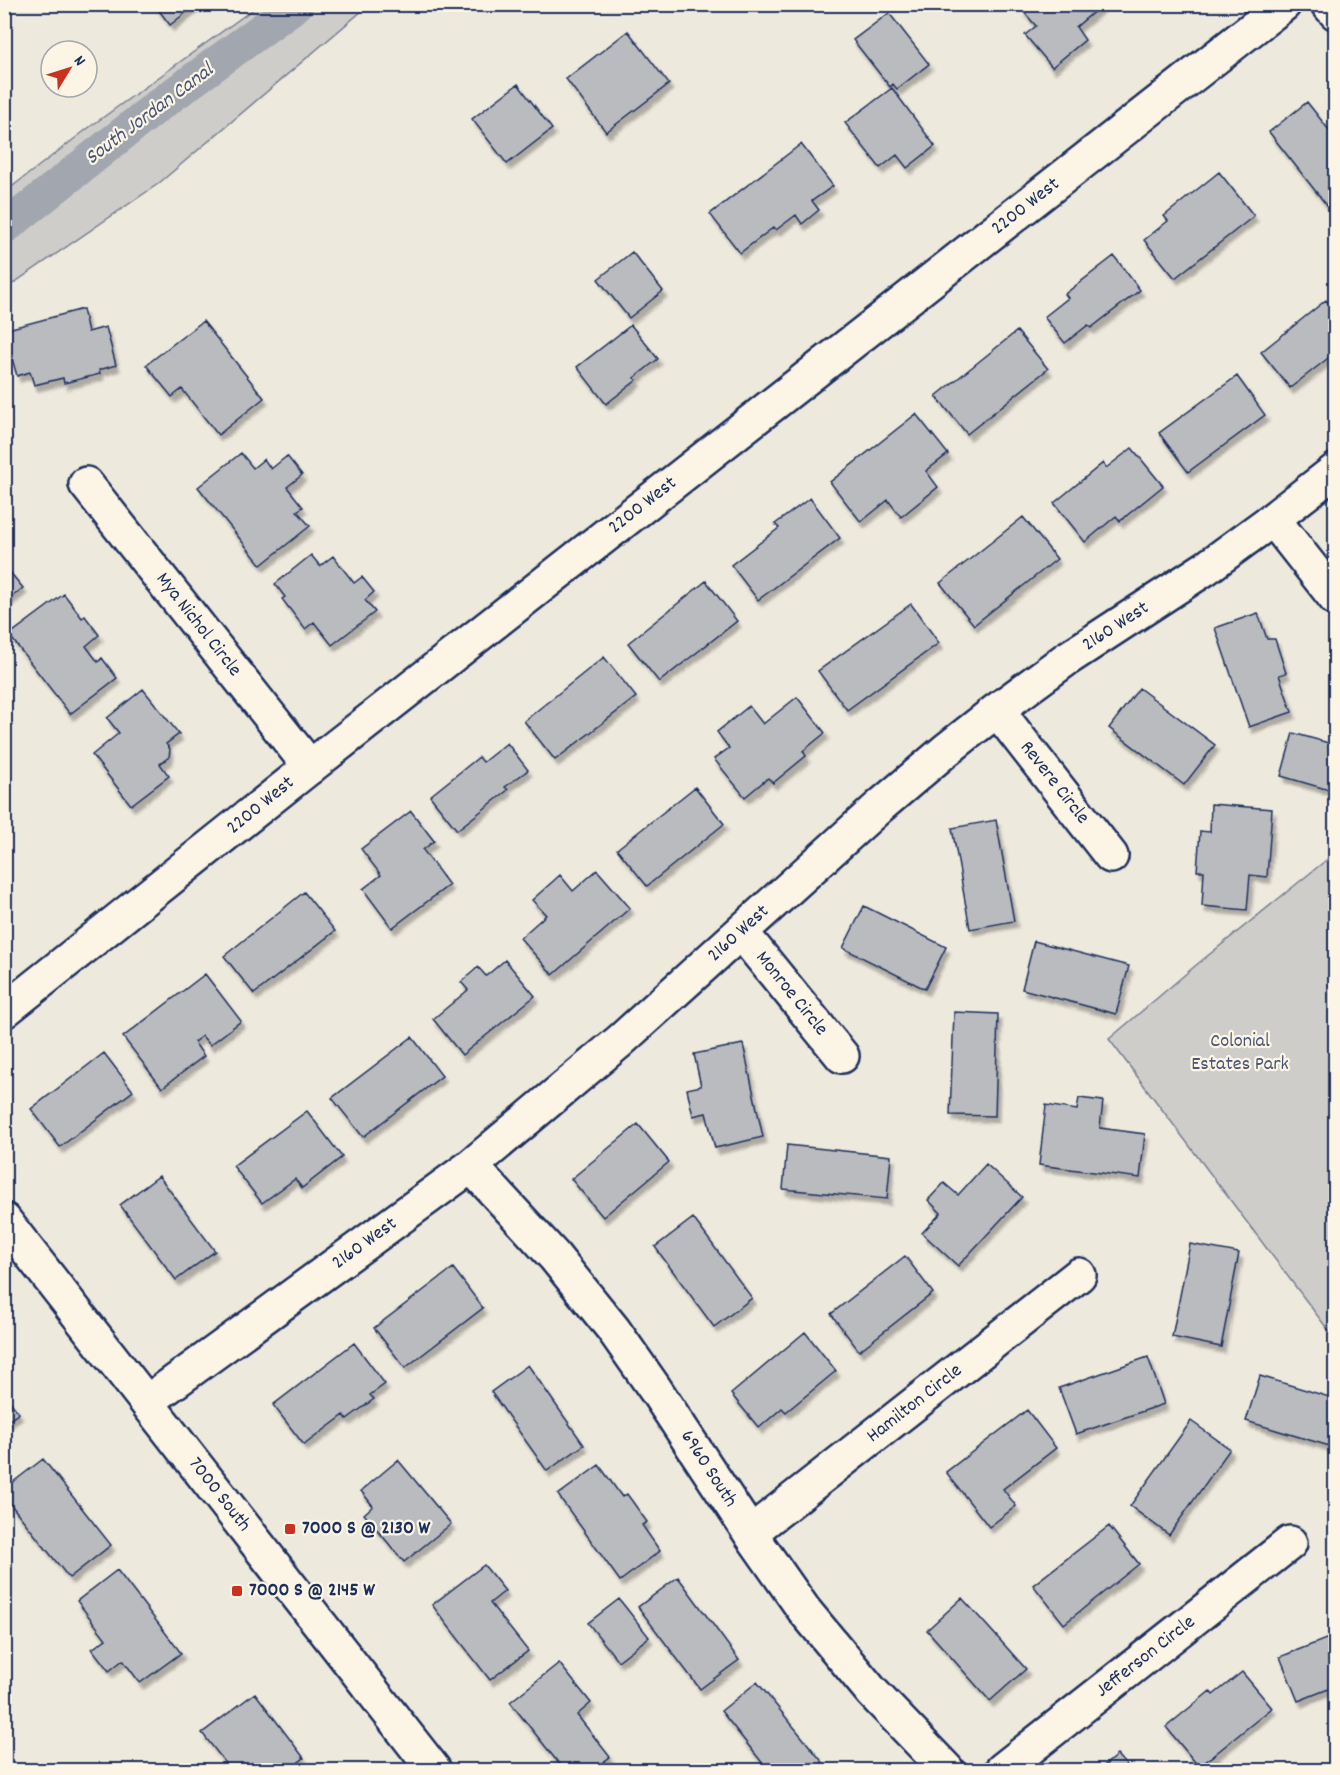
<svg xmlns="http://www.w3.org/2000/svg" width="1340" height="1775" font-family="Dekko,sans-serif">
<defs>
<filter id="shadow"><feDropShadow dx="3.5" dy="6" stdDeviation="1.5" flood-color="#0004"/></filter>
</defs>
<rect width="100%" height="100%" fill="#eee9dd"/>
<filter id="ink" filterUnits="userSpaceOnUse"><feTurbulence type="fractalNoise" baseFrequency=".0167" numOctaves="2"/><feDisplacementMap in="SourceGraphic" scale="12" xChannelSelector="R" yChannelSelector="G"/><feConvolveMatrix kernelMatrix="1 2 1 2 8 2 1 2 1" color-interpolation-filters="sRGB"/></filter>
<g filter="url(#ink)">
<!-- green -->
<path fill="#cfcdca" stroke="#757e94" stroke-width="1.5" d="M 259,5 L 369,5 L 158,184 L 5,289 L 5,192 L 91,126 Z
M 1335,853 L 1335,1339 L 1109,1039 L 1195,966 Z"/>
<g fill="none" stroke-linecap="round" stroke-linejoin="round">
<!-- canal -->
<path stroke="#a2a7af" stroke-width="34" d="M 4,228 L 159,105 L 297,4"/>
</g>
<!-- building -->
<path fill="#babbbe" stroke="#1b2f5e" stroke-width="1.5" filter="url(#shadow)" d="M 154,4 L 197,4 L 170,25 Z
M 1028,4 L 1103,4 L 1076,27 L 1085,40 L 1052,67 L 1025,35 L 1036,26 L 1022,10 Z
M 889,13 L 929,64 L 897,89 L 893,84 L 890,87 L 853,40 Z
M 628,31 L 669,84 L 606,132 L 566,79 Z
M 518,84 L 552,129 L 507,164 L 472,119 Z
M 892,88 L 935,146 L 907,168 L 897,155 L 880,168 L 845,123 Z
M 1307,102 L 1336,139 L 1336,201 L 1328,207 L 1269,132 Z
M 801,144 L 833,186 L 812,201 L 819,210 L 802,224 L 796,215 L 776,230 L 774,227 L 740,253 L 710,214 Z
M 1219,172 L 1254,216 L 1175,278 L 1144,240 L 1168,221 L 1164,216 Z
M 632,252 L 663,291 L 629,318 L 598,279 Z
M 1114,256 L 1140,290 L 1091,328 L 1088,325 L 1065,343 L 1044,317 L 1068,298 L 1065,294 Z
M 1326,300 L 1336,312 L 1336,352 L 1290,388 L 1261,352 Z
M 83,309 L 88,332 L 106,327 L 116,365 L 99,370 L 100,374 L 64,383 L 63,378 L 34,385 L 30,372 L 17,376 L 4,330 Z
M 203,321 L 264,398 L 218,435 L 182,389 L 172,397 L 146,365 Z
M 631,325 L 658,359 L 634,378 L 637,380 L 606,404 L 577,367 Z
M 1017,331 L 1048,369 L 967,434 L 936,396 Z
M 1237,376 L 1265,415 L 1188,472 L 1159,433 Z
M 916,414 L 948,454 L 926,471 L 938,487 L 901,517 L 888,500 L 861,522 L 830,482 Z
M 1132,448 L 1163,486 L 1120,521 L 1116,516 L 1085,542 L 1054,503 L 1103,463 L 1106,468 Z
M 241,453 L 253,468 L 264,459 L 271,469 L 287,456 L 302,475 L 287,487 L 303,507 L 297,511 L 310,526 L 261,565 L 198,487 Z
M 810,498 L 840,538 L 758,600 L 731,565 L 779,528 L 775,524 Z
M 1023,517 L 1057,559 L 974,625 L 940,583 Z
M 311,555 L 320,566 L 333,556 L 354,583 L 362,577 L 374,592 L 365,600 L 375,612 L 332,645 L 314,622 L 305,629 L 282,599 L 285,597 L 275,584 Z
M 4,565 L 23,588 L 4,603 Z
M 706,581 L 737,621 L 659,682 L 628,643 Z
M 64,594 L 82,618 L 85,616 L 99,635 L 86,646 L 98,662 L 102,658 L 117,678 L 70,714 L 9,635 Z
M 911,604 L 939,643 L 847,710 L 818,671 Z
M 1258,613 L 1267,639 L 1275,639 L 1286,673 L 1279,675 L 1292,712 L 1249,727 L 1215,628 Z
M 604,657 L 636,697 L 555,760 L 524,721 Z
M 1139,688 L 1215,745 L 1184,785 L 1109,728 Z
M 143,689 L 179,734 L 166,744 L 170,749 L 169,757 L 160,764 L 169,776 L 131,805 L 92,755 L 119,733 L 107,718 Z
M 797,697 L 825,733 L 803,751 L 806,756 L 773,783 L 768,778 L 745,797 L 714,759 L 729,748 L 717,732 L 749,706 L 763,724 Z
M 1293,733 L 1336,745 L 1336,792 L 1281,776 Z
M 507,743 L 528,770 L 505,787 L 508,790 L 457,830 L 430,796 L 479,757 L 483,762 Z
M 695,787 L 724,824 L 647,886 L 617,849 Z
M 1211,804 L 1272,809 L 1267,877 L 1250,875 L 1247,910 L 1202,906 L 1204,871 L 1197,871 L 1200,831 L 1210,832 Z
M 411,811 L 434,841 L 423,850 L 449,885 L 392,928 L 363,889 L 381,875 L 361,849 Z
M 996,820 L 1014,921 L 970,929 L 952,828 Z
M 597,870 L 630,908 L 553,975 L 520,938 L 546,915 L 532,900 L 560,875 L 573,891 Z
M 304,892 L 335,931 L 254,994 L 224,956 Z
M 864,906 L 946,947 L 925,989 L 843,948 Z
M 1034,941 L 1129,966 L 1116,1014 L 1022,989 Z
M 505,960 L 535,996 L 462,1055 L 433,1019 L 468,990 L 461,982 L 478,967 L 486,976 Z
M 205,974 L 241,1021 L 210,1045 L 202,1036 L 194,1042 L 204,1056 L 162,1088 L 123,1037 Z
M 954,1012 L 998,1014 L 995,1116 L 950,1115 Z
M 412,1037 L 442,1076 L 363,1137 L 332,1098 Z
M 743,1044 L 763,1137 L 715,1148 L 706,1113 L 693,1116 L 687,1089 L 701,1086 L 694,1054 Z
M 104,1053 L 133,1091 L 60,1147 L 31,1109 Z
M 1079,1098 L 1103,1101 L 1100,1128 L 1145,1134 L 1140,1178 L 1039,1165 L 1046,1105 L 1077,1110 Z
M 307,1111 L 342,1157 L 302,1188 L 295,1179 L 262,1203 L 233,1166 Z
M 638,1124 L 669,1162 L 603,1217 L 571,1179 Z
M 787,1145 L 891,1156 L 887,1199 L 783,1189 Z
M 986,1164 L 1022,1197 L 958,1266 L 922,1233 L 941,1213 L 928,1200 L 944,1183 L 958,1195 Z
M 159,1176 L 215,1251 L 176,1280 L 120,1205 Z
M 693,1218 L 752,1298 L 714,1327 L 655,1247 Z
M 1190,1244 L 1239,1253 L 1221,1347 L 1172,1337 Z
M 905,1256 L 933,1293 L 859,1351 L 831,1314 Z
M 453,1268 L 483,1308 L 405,1368 L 374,1328 Z
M 805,1332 L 836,1371 L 786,1412 L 782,1408 L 759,1428 L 731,1394 Z
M 354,1343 L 385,1384 L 370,1395 L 374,1399 L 347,1419 L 344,1415 L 304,1445 L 273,1405 Z
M 1148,1357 L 1164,1404 L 1076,1434 L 1059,1388 Z
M 528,1365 L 584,1445 L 547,1471 L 491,1392 Z
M 1260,1376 L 1336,1399 L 1336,1448 L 1246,1421 Z
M 4,1394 L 19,1413 L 4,1424 Z
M 1027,1410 L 1056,1448 L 1003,1489 L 1016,1506 L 989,1527 L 946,1472 Z
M 1191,1421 L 1230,1449 L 1169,1535 L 1130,1506 Z
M 43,1459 L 111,1545 L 69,1578 L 4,1496 L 4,1489 Z
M 398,1460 L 451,1524 L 404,1562 L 364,1514 L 373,1506 L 361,1491 Z
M 599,1465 L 622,1497 L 627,1494 L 647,1522 L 642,1525 L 660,1551 L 620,1581 L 558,1495 Z
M 1109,1526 L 1139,1564 L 1064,1624 L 1033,1585 Z
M 484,1565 L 505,1591 L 490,1603 L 528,1651 L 490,1680 L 432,1605 Z
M 117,1570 L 181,1653 L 140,1683 L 123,1660 L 109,1671 L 92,1649 L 106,1639 L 77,1601 Z
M 678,1577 L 739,1660 L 700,1689 L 638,1607 Z
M 962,1598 L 1026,1669 L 990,1701 L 927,1630 Z
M 619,1599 L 649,1637 L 618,1661 L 588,1623 Z
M 1336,1635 L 1336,1686 L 1298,1701 L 1280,1657 Z
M 559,1663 L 591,1703 L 577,1715 L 610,1757 L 592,1770 L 564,1770 L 510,1702 Z
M 1242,1672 L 1272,1708 L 1199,1767 L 1166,1727 L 1210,1691 L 1213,1695 Z
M 757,1682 L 829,1770 L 768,1770 L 721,1711 Z
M 255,1693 L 304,1758 L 288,1770 L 231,1770 L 202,1733 Z
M 1117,1755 L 1131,1770 L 1099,1770 Z"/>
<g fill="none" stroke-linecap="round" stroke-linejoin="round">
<!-- street casing -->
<g stroke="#1b2f5e" stroke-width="38">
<path id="street" d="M 1328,4 L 1336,13
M 86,484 L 310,767
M 1273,519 L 1336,599
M 997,710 L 1111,856
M 741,932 L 842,1056
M 471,1166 L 554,1256 L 613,1329 L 655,1389 L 750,1533 L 804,1610 L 872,1692 L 947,1770
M 147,1402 L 471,1166 L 620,1041 L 879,807 L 945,751 L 997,710 L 1065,660 L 1206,568 L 1273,519 L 1336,470
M 750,1533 L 1079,1275
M 1002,1770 L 1290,1543"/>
</g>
<!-- secondary casing -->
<g stroke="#1b2f5e" stroke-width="38">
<path id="secondary" d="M 4,1011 L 310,767 L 1284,4
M 4,1220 L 434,1770"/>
</g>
<!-- street -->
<use href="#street" stroke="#fcf5e5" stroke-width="33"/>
<!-- secondary -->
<use href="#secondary" stroke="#fcf5e5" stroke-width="33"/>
</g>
</g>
<!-- markers -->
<g fill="#c8321e" stroke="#fcf5e5" stroke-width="2">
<rect x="284" y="1523" width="12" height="12" rx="3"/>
<rect x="231" y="1585" width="12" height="12" rx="3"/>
</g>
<g text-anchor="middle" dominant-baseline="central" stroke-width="4.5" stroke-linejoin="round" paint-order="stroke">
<!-- street labels -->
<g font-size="20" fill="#1b2f5e" stroke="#fcf5e5">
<text transform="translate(1026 207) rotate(-38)">2200 West</text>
<text transform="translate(643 506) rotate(-38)">2200 West</text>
<text transform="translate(198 625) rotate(52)">Mya Nichol Circle</text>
<text transform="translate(1116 627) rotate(-33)">2160 West</text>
<text transform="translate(1054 783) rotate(52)">Revere Circle</text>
<text transform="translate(261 806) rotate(-39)">2200 West</text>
<text transform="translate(739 934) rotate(-42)">2160 West</text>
<text transform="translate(791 994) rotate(51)">Monroe Circle</text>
<text transform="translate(365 1244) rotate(-36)">2160 West</text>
<text transform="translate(915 1404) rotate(-38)">Hamilton Circle</text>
<text transform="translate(708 1469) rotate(57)">6960 South</text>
<text transform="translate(219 1495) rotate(52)">7000 South</text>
<text transform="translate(1146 1657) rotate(-38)">Jefferson Circle</text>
</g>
<!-- park labels -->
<g font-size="20" fill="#485679" stroke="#fcf5e5">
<text x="1240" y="1042">Colonial<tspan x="1240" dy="23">Estates Park</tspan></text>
</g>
<!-- poi labels -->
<g font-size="20" font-weight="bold" fill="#1b2f5e" stroke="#fcf5e5" text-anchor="start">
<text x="302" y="1529">7000 S @ 2130 W</text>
<text x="249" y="1591">7000 S @ 2145 W</text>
</g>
<!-- water labels -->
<g font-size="21" font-style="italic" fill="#445376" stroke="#fcf5e5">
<text transform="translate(150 115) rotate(-37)">South Jordan Canal</text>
</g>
</g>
<!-- margin -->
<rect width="1340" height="1775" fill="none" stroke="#fcf5e5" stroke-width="24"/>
<rect x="12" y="12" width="1316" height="1751" fill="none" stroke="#1b2f5e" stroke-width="2" filter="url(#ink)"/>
<!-- north arrow -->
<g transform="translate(69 69) rotate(52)"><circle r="28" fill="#fcf5e5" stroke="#a2a6af" stroke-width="1.5"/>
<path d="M0-4.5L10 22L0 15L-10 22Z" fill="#c8321e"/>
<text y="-9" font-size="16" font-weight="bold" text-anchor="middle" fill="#1b2f5e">N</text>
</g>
</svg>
